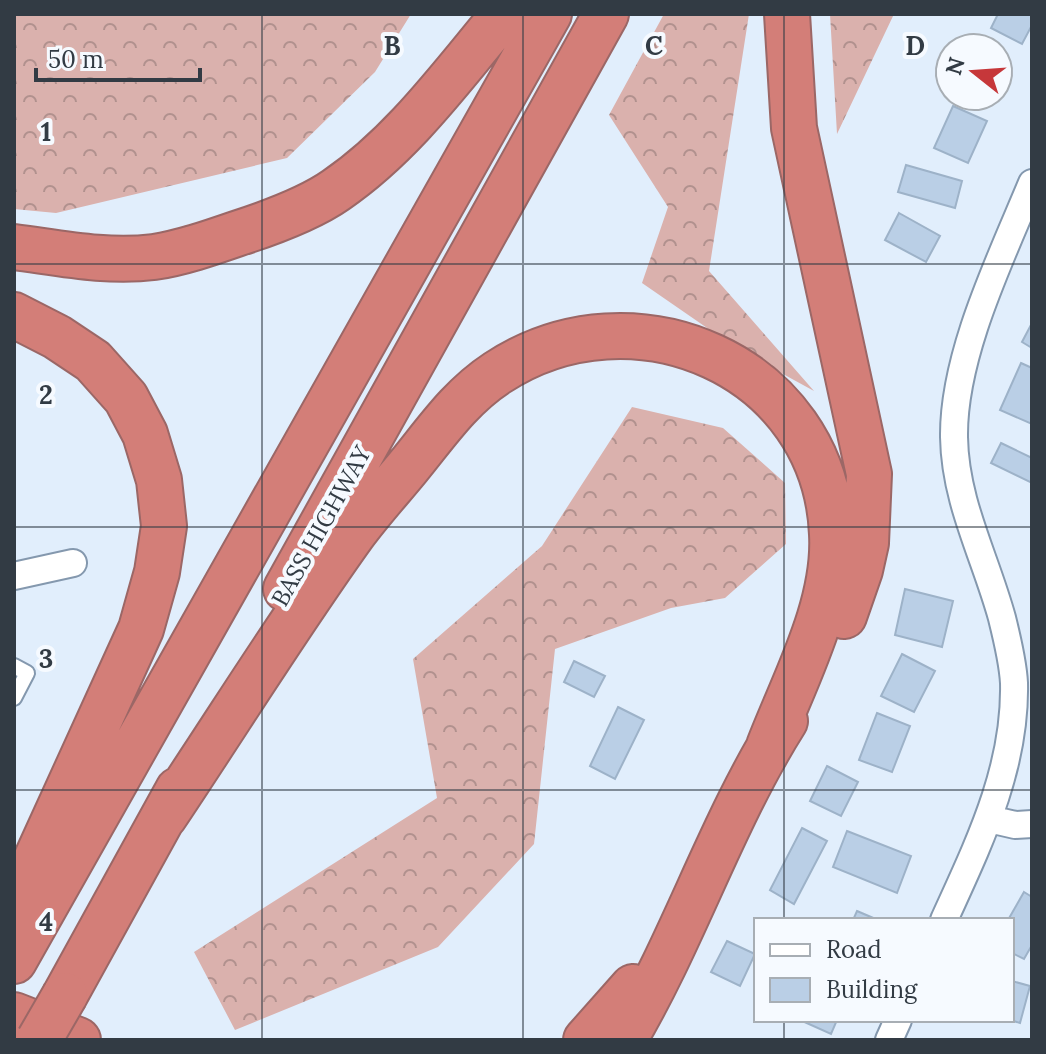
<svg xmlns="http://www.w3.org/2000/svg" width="1046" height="1054" font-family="Lora,serif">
<defs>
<pattern id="forest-crowns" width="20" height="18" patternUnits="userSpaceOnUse" patternTransform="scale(2)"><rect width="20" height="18" fill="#dab1ad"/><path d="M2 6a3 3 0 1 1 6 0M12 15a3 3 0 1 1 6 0" fill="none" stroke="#b1918e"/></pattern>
</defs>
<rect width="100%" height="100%" fill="#e1eefc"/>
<!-- forest -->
<path fill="url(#forest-crowns)" d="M 14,14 L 411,14 L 375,72 L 287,158 L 56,213 L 14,209 Z
M 664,14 L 749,14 L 709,271 L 814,391 L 739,350 L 642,283 L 668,207 L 609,115 Z
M 830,14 L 894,14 L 837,134 Z
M 632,407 L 723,428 L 785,483 L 786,544 L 725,598 L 671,608 L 555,649 L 534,844 L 438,947 L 235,1030 L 194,952 L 437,798 L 413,659 L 542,546 Z"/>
<!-- building -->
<path fill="#bacfe6" stroke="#9db2c8" stroke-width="2" d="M 998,14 L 1032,14 L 1032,25 L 1022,44 L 991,28 Z
M 953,106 L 987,121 L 968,163 L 934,148 Z
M 906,165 L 962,181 L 955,208 L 898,192 Z
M 899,213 L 940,236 L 926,262 L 885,240 Z
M 1032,323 L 1032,348 L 1022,342 Z
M 1021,363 L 1032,368 L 1032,424 L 1000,410 Z
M 1001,443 L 1032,458 L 1032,483 L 991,463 Z
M 905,589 L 953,601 L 942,647 L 895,635 Z
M 902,654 L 935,671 L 914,712 L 881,696 Z
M 574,661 L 605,676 L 594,697 L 564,682 Z
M 618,707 L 644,720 L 615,779 L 590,766 Z
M 877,713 L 910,726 L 892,772 L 859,760 Z
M 827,766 L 858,782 L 841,816 L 810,801 Z
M 802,828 L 827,841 L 794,904 L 770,890 Z
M 847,831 L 911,856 L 897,893 L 833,867 Z
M 1024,892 L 1032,897 L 1032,945 L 1024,959 L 1012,953 L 1012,920 L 1008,920 Z
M 857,911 L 878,920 L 853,920 Z
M 727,941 L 755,954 L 740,986 L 711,972 Z
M 1012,981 L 1030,986 L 1020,1023 L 1010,1020 Z
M 800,1020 L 837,1020 L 831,1034 Z"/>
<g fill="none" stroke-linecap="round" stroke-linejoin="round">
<!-- lane casing -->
<g stroke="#8498ae" stroke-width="18">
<path id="lane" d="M 14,666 L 27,673 L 14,698"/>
</g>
<!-- street casing -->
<g stroke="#8498ae" stroke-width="30">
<path id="street" d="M 14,576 L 73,563
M 989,819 L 1015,825 L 1032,824
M 944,920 C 978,845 1016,769 1014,683 C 1013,663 1007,638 1002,618 C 985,556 955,502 954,437 C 953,355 1001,258 1032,183
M 889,1040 L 898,1020"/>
</g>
<!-- highway casing -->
<g stroke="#9b6766" stroke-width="48">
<path id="highway" d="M 787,14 L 794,128 L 869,474 L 866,543 L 860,570 L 844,616
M 14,247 C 60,253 107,263 154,257 C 181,253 210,243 236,234 C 267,224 309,209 336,190 C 403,144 452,76 504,14
M 14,315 L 57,337 L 93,361 L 126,398 L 145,434 L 159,480 L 164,526 L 157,572 L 141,629 L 18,899
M 286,589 L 606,14
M 164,817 C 227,723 287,626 353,534 C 370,511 390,489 408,467 C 436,433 459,398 497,373 C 633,283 825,365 832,534 C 836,605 794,681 769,746
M 14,961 L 549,14
M 65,995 L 178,790
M 14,1015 L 78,1040
M 586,1040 L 633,987
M 624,1040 C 685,937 721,822 785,721"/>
</g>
<!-- lane -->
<use href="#lane" stroke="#fff" stroke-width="14"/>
<!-- street -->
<use href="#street" stroke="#fff" stroke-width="26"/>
<!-- highway -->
<use href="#highway" stroke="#d37e78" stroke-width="44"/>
<!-- highway-bridge casing -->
<g stroke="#9b6766" stroke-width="48" stroke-linecap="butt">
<path id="highway-bridge" d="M 39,1040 L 65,995"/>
</g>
<!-- highway-bridge -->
<use href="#highway-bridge" stroke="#d37e78" stroke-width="44"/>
</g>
<!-- grid -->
<path fill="none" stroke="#323b44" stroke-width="2" stroke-opacity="0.55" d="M 262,14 L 262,1040M 523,14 L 523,1040M 784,14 L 784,920M 14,264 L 1032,264M 14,527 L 1032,527M 14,790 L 1032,790M 784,1020 L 784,1040"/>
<g text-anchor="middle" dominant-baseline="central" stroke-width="8" stroke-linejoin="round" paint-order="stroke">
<!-- street labels -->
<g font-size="24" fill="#323b44" stroke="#f6faff">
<text transform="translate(321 526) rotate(-61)">BASS HIGHWAY</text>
</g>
</g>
<g font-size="26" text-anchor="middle" font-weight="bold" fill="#323b44" stroke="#f6faff" stroke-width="8" stroke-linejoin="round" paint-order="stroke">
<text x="392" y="55">B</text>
<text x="654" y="55">C</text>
<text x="915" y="55">D</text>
<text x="46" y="141">1</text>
<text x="46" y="404">2</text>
<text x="46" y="668">3</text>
<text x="46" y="931">4</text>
</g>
<!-- border -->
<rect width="1046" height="1054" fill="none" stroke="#323b44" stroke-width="32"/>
<!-- legend -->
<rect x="754" y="918" width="260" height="104" fill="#f6faff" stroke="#a8aeb4" stroke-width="2"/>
<rect x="770" y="944" width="40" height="12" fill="#ffffff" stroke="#a8aeb4" stroke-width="2"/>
<text x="826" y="958" font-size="24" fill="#323b44">Road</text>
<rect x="770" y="978" width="40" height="24" fill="#bacfe6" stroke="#a8aeb4" stroke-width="2"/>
<text x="826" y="998" font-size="24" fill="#323b44">Building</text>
<!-- north arrow -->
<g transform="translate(974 72) rotate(287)"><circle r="38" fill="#f6faff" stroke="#a8aeb4" stroke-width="2"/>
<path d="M0-6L14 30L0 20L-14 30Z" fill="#c6373a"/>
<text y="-12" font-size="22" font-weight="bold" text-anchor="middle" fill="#323b44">N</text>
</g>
<!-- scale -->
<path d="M36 68v12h164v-12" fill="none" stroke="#323b44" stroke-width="4"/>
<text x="48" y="68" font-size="24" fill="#323b44" stroke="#f6faff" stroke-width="6" paint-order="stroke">50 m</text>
</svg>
